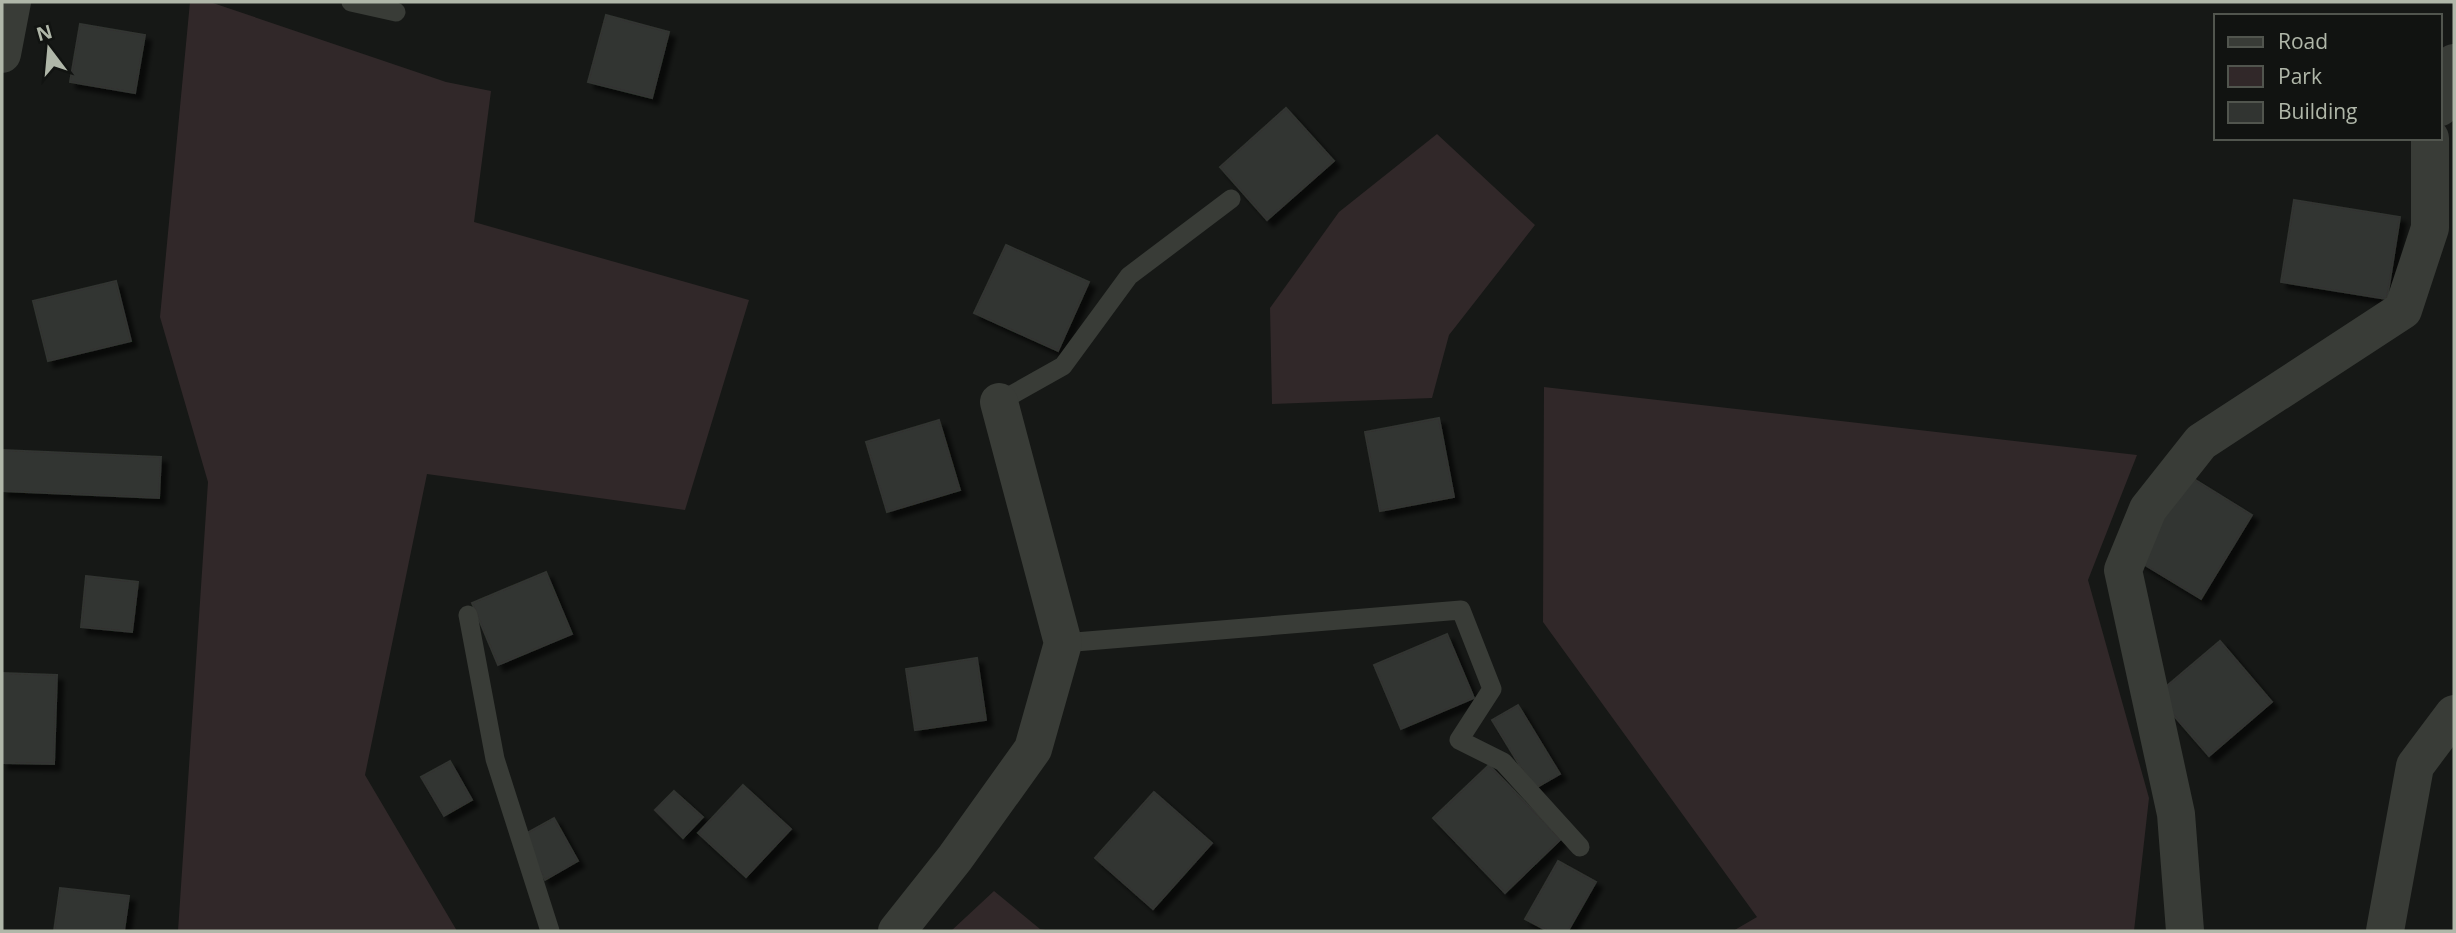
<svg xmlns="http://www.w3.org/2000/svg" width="2456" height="933" font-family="'Open Sans',sans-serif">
<defs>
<filter id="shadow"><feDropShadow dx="6" dy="6" stdDeviation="2" flood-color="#0009"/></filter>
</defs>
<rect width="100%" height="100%" fill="#161816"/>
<!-- green -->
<path fill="#312829" d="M 190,2 L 210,2 L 446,82 L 491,91 L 474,222 L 749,300 L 685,510 L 427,474 L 365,775 L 457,931 L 178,931 L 208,482 L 160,317 Z
M 1437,134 L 1535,225 L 1449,335 L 1432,398 L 1272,404 L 1270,308 L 1339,212 Z
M 1544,387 L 2137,455 L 2088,580 L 2149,798 L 2134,931 L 1733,931 L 1757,917 L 1543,622 Z
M 994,891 L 1040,929 L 1051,931 L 951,931 Z"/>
<!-- building -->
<path fill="#313431" stroke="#313430" stroke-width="2" filter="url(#shadow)" d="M 606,15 L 669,32 L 652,98 L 588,82 Z
M 80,24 L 145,35 L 135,93 L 70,82 Z
M 1286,108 L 1334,161 L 1267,220 L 1220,167 Z
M 2294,200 L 2400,217 L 2387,299 L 2281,282 Z
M 1006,245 L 1089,282 L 1058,351 L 974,313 Z
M 116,281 L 131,341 L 48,361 L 33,301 Z
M 1439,418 L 1454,497 L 1380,511 L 1365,432 Z
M 939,420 L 960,490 L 887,512 L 866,442 Z
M 2,450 L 161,457 L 159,498 L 2,491 Z
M 2181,471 L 2252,515 L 2201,599 L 2130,556 Z
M 546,572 L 572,634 L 498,665 L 472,603 Z
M 86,576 L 138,582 L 132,632 L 81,627 Z
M 1447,634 L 1474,698 L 1401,729 L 1374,665 Z
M 2220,641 L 2272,702 L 2209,756 L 2156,695 Z
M 977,658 L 986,720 L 915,730 L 906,669 Z
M 2,673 L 57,675 L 54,764 L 2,763 Z
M 1518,705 L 1560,774 L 1534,789 L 1492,720 Z
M 450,761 L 472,800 L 444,816 L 421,777 Z
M 1489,765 L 1561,839 L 1505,893 L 1433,818 Z
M 743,785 L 791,829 L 746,877 L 698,833 Z
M 674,791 L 703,817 L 683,838 L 655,810 Z
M 1154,792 L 1212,843 L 1153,909 L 1095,858 Z
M 554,818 L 578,861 L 545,880 L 520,837 Z
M 1558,861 L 1596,882 L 1568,931 L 1548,931 L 1525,919 Z
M 60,888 L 129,896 L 124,931 L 54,931 Z"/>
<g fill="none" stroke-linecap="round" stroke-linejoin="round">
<!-- lane -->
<path stroke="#393c37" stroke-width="19" d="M 351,2 L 396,12
M 999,402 L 1063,366 L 1129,276 L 1231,199
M 468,615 L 495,759 L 550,931
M 1063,643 L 1461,610 L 1492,689 L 1459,740 L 1503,762 L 1580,847"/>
<!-- street -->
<path stroke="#393c37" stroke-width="38" d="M 2,54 L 12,2
M 2440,107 L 2454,63
M 897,931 L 955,858 L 1033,749 L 1063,643 L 999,402
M 2185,931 L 2176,814 L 2123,570 L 2148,509 L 2201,442 L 2403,310 L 2430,228 L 2430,138
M 2385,931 L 2415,766 L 2454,714"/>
</g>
<!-- border -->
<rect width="2456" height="933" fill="none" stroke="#b0b7a9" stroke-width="7"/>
<!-- legend -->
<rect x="2214" y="14" width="228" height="126" fill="#111311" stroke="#51554e" stroke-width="2"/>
<rect x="2228" y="37" width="35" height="10" fill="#393c37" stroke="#51554e" stroke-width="2"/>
<text x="2278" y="49" font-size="21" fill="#b0b7a9">Road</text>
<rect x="2228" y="66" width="35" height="21" fill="#312829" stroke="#51554e" stroke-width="2"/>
<text x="2278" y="84" font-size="21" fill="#b0b7a9">Park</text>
<rect x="2228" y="102" width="35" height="21" fill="#313431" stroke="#51554e" stroke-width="2"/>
<text x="2278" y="119" font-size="21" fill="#b0b7a9">Building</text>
<!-- north arrow -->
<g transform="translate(49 49) rotate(344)" stroke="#111311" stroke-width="5" paint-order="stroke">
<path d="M0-5L12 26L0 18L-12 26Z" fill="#b0b7a9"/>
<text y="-10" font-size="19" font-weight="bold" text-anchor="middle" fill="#b0b7a9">N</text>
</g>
</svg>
